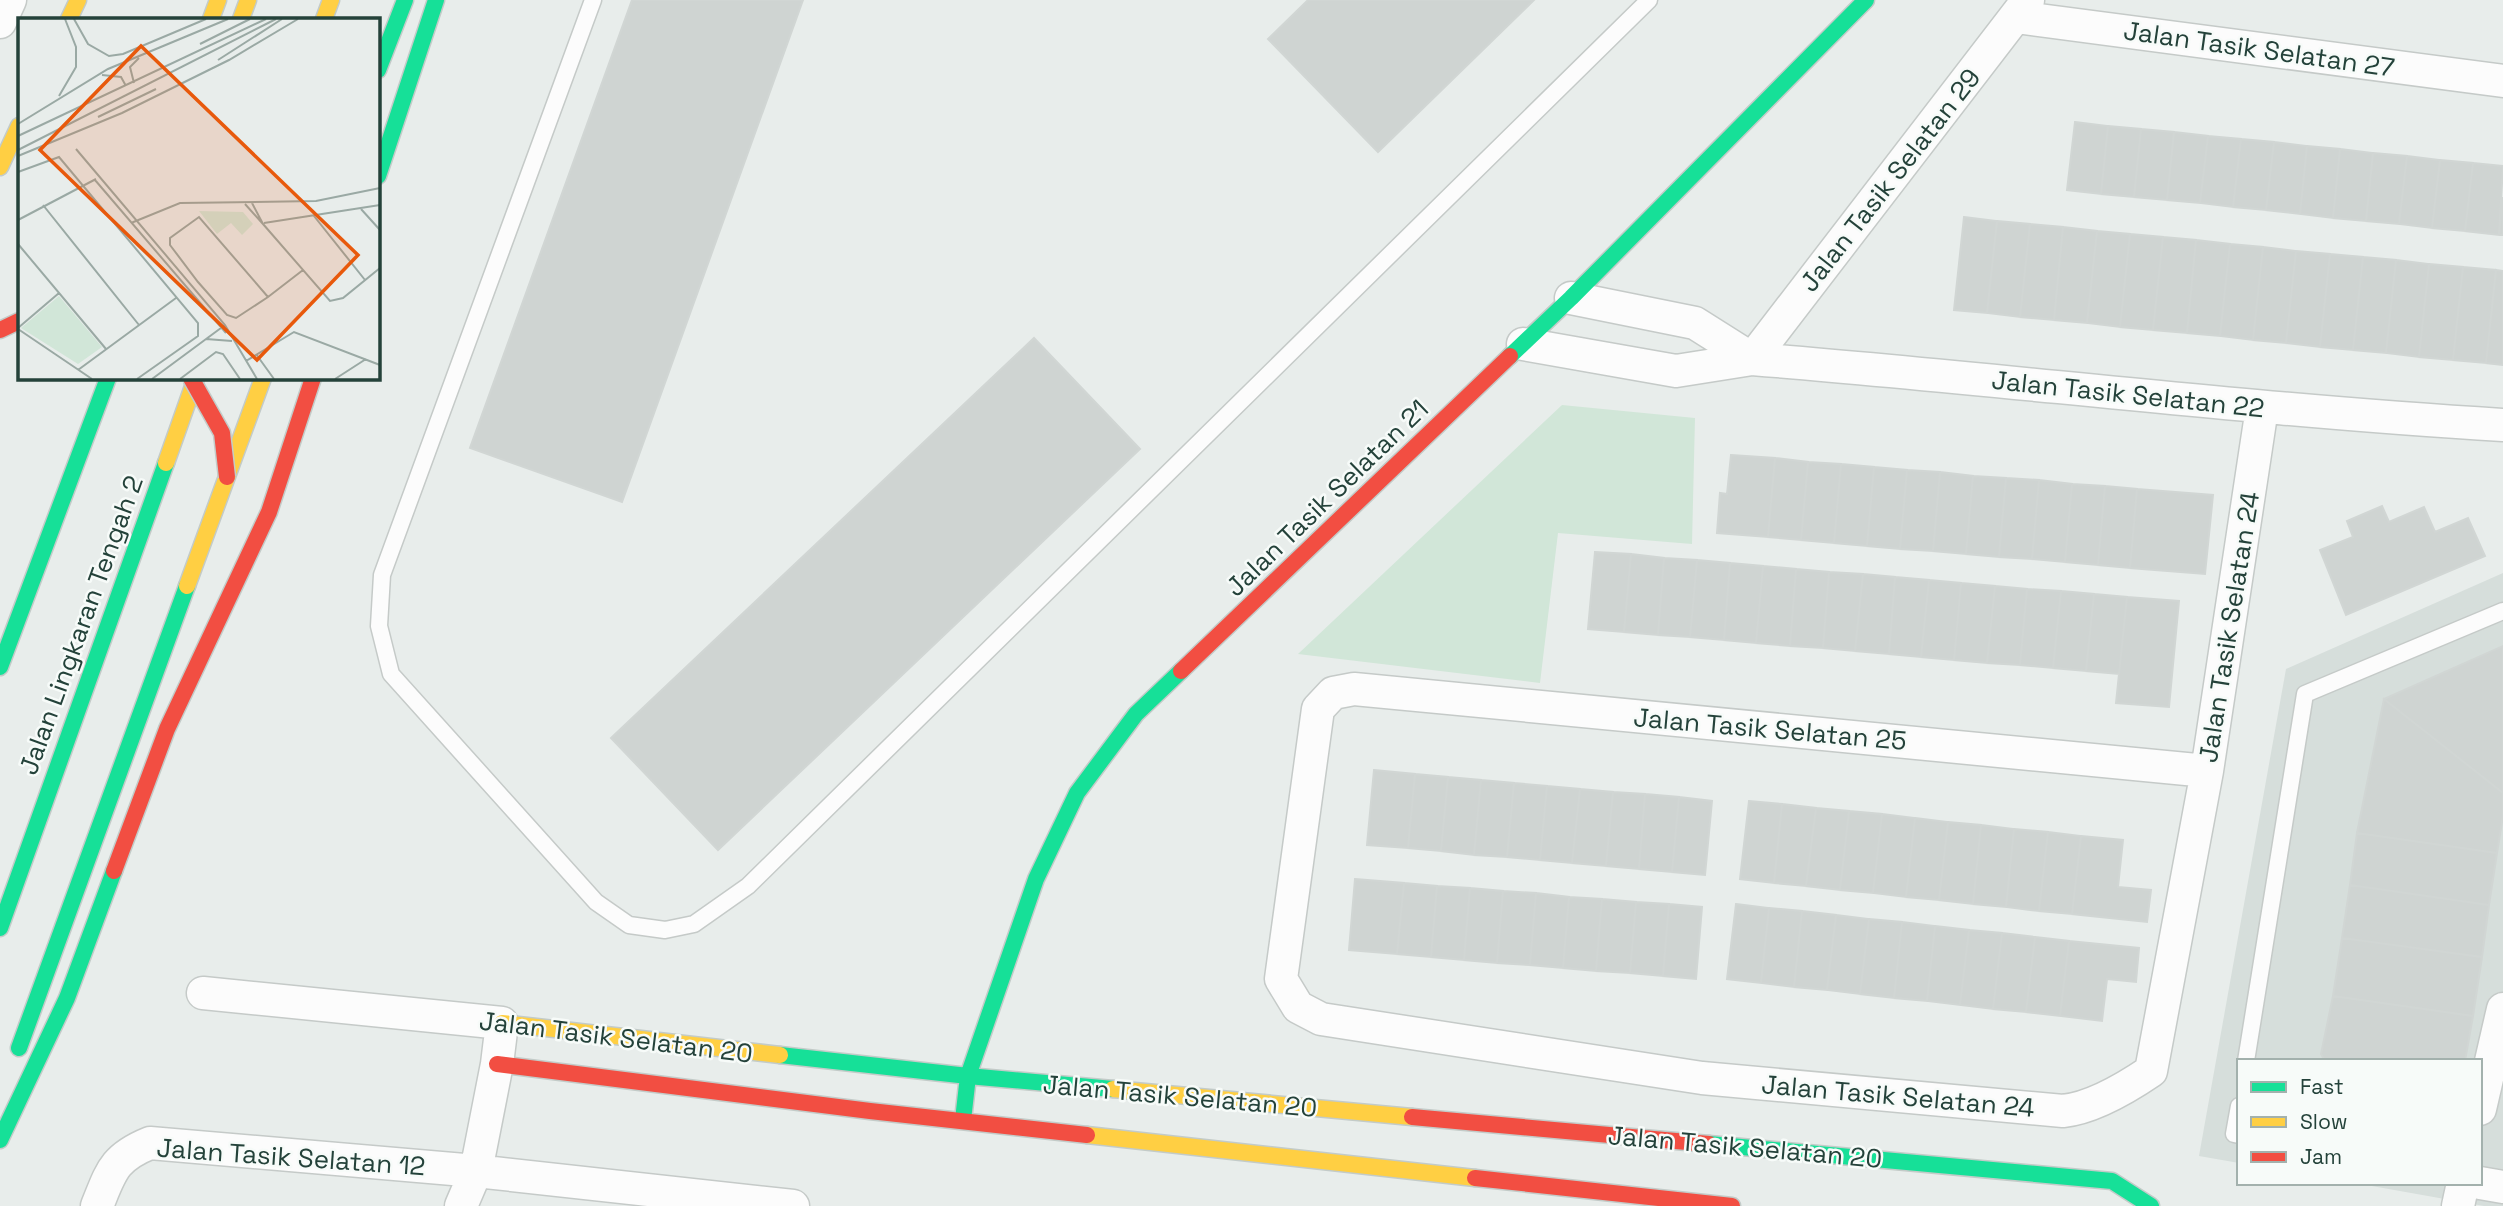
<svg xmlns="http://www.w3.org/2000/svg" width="2503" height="1206" font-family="'Space Grotesk',sans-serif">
<rect width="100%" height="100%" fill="#e8edeb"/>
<!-- built -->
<path fill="#d6dedb" d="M 2503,573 L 2503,1206 L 2484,1206 L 2355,1183 L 2480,1183 L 2480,1061 L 2239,1061 L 2239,1163 L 2199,1156 L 2286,669 Z"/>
<!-- green -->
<path fill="#d1e6d8" d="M 1562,405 L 1695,418 L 1692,544 L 1558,533 L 1540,683 L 1298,654 Z"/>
<!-- building -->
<path fill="#cfd4d2" stroke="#d1d6d4" stroke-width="2" d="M 632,0 L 803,0 L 622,502 L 470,448 Z
M 1308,0 L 1534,0 L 1378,152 L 1268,39 Z
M 2075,122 L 2108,126 L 2101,194 L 2067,190 Z
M 2108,126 L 2141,129 L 2134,197 L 2101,194 Z
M 2141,129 L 2174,132 L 2167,200 L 2134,197 Z
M 2174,132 L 2208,136 L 2200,203 L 2167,200 Z
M 2208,136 L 2241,139 L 2233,207 L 2200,203 Z
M 2241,139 L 2274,142 L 2266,210 L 2233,207 Z
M 2274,142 L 2307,146 L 2300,214 L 2266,210 Z
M 2307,146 L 2340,149 L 2333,218 L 2300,214 Z
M 2340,149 L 2373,153 L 2366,221 L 2333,218 Z
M 2373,153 L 2407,156 L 2399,224 L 2366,221 Z
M 2407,156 L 2440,160 L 2432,228 L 2399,224 Z
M 2440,160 L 2473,163 L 2465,231 L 2432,228 Z
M 2473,163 L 2503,166 L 2499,235 L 2465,231 Z
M 2503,197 L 2503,235 L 2499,235 Z
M 1964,217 L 1997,221 L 1987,313 L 1954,310 Z
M 1997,221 L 2030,224 L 2020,317 L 1987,313 Z
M 2030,224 L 2063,227 L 2054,320 L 2020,317 Z
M 2063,227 L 2097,231 L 2087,323 L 2054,320 Z
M 2097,231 L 2130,234 L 2120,327 L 2087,323 Z
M 2130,234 L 2163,237 L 2153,330 L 2120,327 Z
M 2163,237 L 2196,240 L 2187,333 L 2153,330 Z
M 2196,240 L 2230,244 L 2220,336 L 2187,333 Z
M 2230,244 L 2263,247 L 2253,340 L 2220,336 Z
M 2263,247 L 2296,251 L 2286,343 L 2253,340 Z
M 2296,251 L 2330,254 L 2320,347 L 2286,343 Z
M 2330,254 L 2363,257 L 2353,350 L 2320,347 Z
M 2363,257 L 2396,260 L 2386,353 L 2353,350 Z
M 2396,260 L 2429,264 L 2419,357 L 2386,353 Z
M 2429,264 L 2463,267 L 2453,360 L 2419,357 Z
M 2463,267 L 2496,270 L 2486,363 L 2453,360 Z
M 2496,270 L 2503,271 L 2503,365 L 2486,363 Z
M 1034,338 L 1140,449 L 718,850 L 611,738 Z
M 1731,455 L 1775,458 L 1768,537 L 1717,533 L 1720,493 L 1727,494 Z
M 1775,458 L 1808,462 L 1801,540 L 1768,537 Z
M 1808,462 L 1841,464 L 1834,543 L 1801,540 Z
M 1841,464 L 1874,467 L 1867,546 L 1834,543 Z
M 1874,467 L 1907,470 L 1900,549 L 1867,546 Z
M 1907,470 L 1940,472 L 1933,551 L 1900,549 Z
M 1940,472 L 1973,476 L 1966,554 L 1933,551 Z
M 1973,476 L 2006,478 L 1999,557 L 1966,554 Z
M 2006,478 L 2039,480 L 2032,559 L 1999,557 Z
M 2039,480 L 2072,484 L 2065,562 L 2032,559 Z
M 2072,484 L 2105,486 L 2098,565 L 2065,562 Z
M 2105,486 L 2137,489 L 2130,568 L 2098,565 Z
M 2137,489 L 2213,495 L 2205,574 L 2130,568 Z
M 2382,506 L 2389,522 L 2424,507 L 2435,532 L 2468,518 L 2485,556 L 2346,615 L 2320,550 L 2353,537 L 2347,521 Z
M 1595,552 L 1631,554 L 1624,632 L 1588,629 Z
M 1631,554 L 1664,558 L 1658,635 L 1624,632 Z
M 1664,558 L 1697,560 L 1690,637 L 1658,635 Z
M 1697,560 L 1730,563 L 1724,640 L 1690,637 Z
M 1730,563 L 1763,566 L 1756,643 L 1724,640 Z
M 1763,566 L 1796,569 L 1790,646 L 1756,643 Z
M 1796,569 L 1829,572 L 1823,648 L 1790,646 Z
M 1829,572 L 1863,574 L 1855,651 L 1823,648 Z
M 1863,574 L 1895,577 L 1889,654 L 1855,651 Z
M 1895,577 L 1929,580 L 1921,657 L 1889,654 Z
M 1929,580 L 1961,583 L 1954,660 L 1921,657 Z
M 1961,583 L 1995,586 L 1987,663 L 1954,660 Z
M 1995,586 L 2027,589 L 2020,665 L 1987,663 Z
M 2027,589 L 2061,591 L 2053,668 L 2020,665 Z
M 2061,591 L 2094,594 L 2086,671 L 2053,668 Z
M 2094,594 L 2127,597 L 2119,674 L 2086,671 Z
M 2127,597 L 2179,601 L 2169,707 L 2116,703 Z
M 2503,646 L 2503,793 L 2384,699 Z
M 2384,699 L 2503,793 L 2503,816 L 2497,853 L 2357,833 Z
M 1374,770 L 1415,774 L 1408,848 L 1367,845 Z
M 1415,774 L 1448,777 L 1441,851 L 1408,848 Z
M 1448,777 L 1481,780 L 1474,855 L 1441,851 Z
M 1481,780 L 1514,783 L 1507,857 L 1474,855 Z
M 1514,783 L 1547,786 L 1540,860 L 1507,857 Z
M 1547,786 L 1580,789 L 1572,863 L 1540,860 Z
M 1580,789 L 1613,792 L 1606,866 L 1572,863 Z
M 1613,792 L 1645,794 L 1639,869 L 1606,866 Z
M 1645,794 L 1679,797 L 1672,872 L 1639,869 Z
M 1679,797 L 1712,801 L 1705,875 L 1672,872 Z
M 1749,801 L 1782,804 L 1774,883 L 1740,879 Z
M 1782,804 L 1816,808 L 1806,886 L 1774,883 Z
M 1816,808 L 1849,811 L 1840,890 L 1806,886 Z
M 1849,811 L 1882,814 L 1873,893 L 1840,890 Z
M 1882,814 L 1915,818 L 1906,897 L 1873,893 Z
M 1915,818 L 1948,822 L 1939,900 L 1906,897 Z
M 1948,822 L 1981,825 L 1973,904 L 1939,900 Z
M 1981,825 L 2014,829 L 2006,907 L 1973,904 Z
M 2014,829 L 2048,832 L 2039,911 L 2006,907 Z
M 2048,832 L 2081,836 L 2072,914 L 2039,911 Z
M 2357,833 L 2497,853 L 2489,905 L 2350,885 Z
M 2081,836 L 2123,840 L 2118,887 L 2151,890 L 2147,922 L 2072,914 Z
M 1355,879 L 1404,883 L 1397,954 L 1349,950 Z
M 1404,883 L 1437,886 L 1431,957 L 1397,954 Z
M 2350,885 L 2489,905 L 2482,957 L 2342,938 Z
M 1437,886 L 1470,888 L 1464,960 L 1431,957 Z
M 1470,888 L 1503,891 L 1497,963 L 1464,960 Z
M 1503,891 L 1536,893 L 1530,965 L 1497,963 Z
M 1536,893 L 1569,897 L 1563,968 L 1530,965 Z
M 1569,897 L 1602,899 L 1596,971 L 1563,968 Z
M 1602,899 L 1636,902 L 1630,973 L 1596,971 Z
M 1636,902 L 1669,904 L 1663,976 L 1630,973 Z
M 1669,904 L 1702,907 L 1696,979 L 1663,976 Z
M 1736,904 L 1769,908 L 1761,983 L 1727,979 Z
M 1769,908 L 1802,911 L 1794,987 L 1761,983 Z
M 1802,911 L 1836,915 L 1827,990 L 1794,987 Z
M 1836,915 L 1869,919 L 1860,994 L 1827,990 Z
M 1869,919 L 1902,922 L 1894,998 L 1860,994 Z
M 1902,922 L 1935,926 L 1927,1001 L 1894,998 Z
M 1935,926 L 1969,930 L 1960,1005 L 1927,1001 Z
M 1969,930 L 2002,933 L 1993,1009 L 1960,1005 Z
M 2002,933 L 2035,937 L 2026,1012 L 1993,1009 Z
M 2035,937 L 2069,941 L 2060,1016 L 2026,1012 Z
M 2342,938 L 2482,957 L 2473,1016 L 2333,996 Z
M 2069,941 L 2139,948 L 2136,982 L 2107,979 L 2102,1021 L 2060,1016 Z
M 2333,996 L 2473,1016 L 2465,1061 L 2325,1061 L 2321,1054 Z"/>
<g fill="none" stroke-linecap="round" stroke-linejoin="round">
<!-- lane casing -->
<g stroke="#c5cac8" stroke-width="19">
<path id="lane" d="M 593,0 L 382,575 L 379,626 L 391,674 L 596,902 L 629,925 L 665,930 L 694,924 L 748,886 L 1649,0
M 2246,1061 L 2305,694 L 2503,611
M 2239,1106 L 2234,1134 L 2239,1135"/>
</g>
<!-- street casing -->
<g stroke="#c5cac8" stroke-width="35">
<path id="street" d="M 2016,17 L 2503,81
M 0,22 L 10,0
M 1523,344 L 1676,371 L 1752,359 L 1695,323 L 1571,298
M 1752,359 C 2003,379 2252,410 2503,425
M 1752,359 L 2028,0
M 2207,771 L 1354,689 L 1333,693 L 1318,709 L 1281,979 L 1298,1007 L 1321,1019 L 1702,1078 L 2063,1111 C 2093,1108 2126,1088 2151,1071 L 2207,771 L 2262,408
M 203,993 L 502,1023 L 497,1064 L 476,1171 L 461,1206
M 2480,1109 L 2503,1009
M 2480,1183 L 2503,1187
M 97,1206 C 111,1172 113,1158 150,1143 L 476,1171 L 793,1206
M 2458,1206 L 2463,1183"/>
</g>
<!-- fast casing -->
<g stroke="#c3cbc8" stroke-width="19">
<path id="fast" d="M 378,70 L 405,0
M 378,176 L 436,0
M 1510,356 L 1571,298 L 1866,0
M 0,667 L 108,378
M 0,928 L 166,463
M 19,1048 L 187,586
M 780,1055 L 968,1076 L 1113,1089
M 963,1120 L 968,1076 L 1036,879 L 1077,793 L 1136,714 L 1181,671
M 0,1140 L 67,998 L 114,871
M 1709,1144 L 2112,1181 L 2151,1206"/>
</g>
<!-- slow casing -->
<g stroke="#c3cbc8" stroke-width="19">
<path id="slow" d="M 69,19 L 78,0
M 211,19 L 218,0
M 241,19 L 248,0
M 324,19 L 331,0
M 0,167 L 19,126
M 166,463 L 196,378
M 187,586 L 263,378
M 502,1023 L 780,1055
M 1113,1089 L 1412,1117
M 1087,1135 L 1475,1178"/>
</g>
<!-- jam casing -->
<g stroke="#c3cbc8" stroke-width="19">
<path id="jam" d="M 0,330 L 19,321
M 1181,671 L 1510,356
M 114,871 L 167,729 L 269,512 L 313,378
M 497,1064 L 870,1111 L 1087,1135
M 1412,1117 L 1709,1144
M 1475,1178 L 1732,1206"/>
</g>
<!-- lane -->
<use href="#lane" stroke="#fcfcfc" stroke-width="16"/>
<!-- street -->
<use href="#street" stroke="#fcfcfc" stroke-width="32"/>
<!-- fast -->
<use href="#fast" stroke="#16e098" stroke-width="16"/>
<!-- slow -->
<use href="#slow" stroke="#ffcf43" stroke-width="16"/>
<!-- jam -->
<use href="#jam" stroke="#f24e42" stroke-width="16"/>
<!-- jam-bridge casing -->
<g stroke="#c3ccc9" stroke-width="19" stroke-linecap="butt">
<path id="jam-bridge" d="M 191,378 L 222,433 L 227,477"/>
</g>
<!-- jam-bridge -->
<use href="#jam-bridge" stroke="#f24e42" stroke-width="16"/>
</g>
<g text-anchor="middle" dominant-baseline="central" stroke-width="5" stroke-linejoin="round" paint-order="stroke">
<!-- street labels -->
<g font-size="26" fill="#24423a" stroke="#f7fbf9">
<text transform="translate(2259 49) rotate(8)">Jalan Tasik Selatan 27</text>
<text transform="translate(1890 180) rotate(-52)">Jalan Tasik Selatan 29</text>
<text transform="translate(2128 394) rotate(6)">Jalan Tasik Selatan 22</text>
<text transform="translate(1327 498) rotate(-44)">Jalan Tasik Selatan 21</text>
<text transform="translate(81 625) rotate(-70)">Jalan Lingkaran Tengah 2</text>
<text transform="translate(2229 627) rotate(-81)">Jalan Tasik Selatan 24</text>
<text transform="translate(1770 729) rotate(5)">Jalan Tasik Selatan 25</text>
<text transform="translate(616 1037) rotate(7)">Jalan Tasik Selatan 20</text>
<text transform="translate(1180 1096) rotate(5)">Jalan Tasik Selatan 20</text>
<text transform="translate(1898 1096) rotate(5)">Jalan Tasik Selatan 24</text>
<text transform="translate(1745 1147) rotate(5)">Jalan Tasik Selatan 20</text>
<text transform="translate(291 1157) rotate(4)">Jalan Tasik Selatan 12</text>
</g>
</g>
<!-- overview -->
<g transform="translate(18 18)">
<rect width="362" height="362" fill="#e8edeb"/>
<path d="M 181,193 L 225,194 L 235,206 L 224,217 L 213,205 L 199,216 ZM 41,278 L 84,329 L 60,346 L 3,310 Z" fill="#d1e6d8"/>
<path fill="none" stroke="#9aa9a4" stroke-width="2" d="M 56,1 L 70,26 L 91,38 L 105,36 L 188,1M 182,26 L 232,1M 200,42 L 264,1M 84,57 L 103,59 L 108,68M 116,65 L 112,49 L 121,40M 41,78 L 58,49 L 58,29 L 47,1M 80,99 L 138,71M 0,106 L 90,51 L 210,1M 0,118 L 248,1M 58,131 L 207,307 L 239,361M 0,132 L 258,1M 0,138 L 104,95 L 211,42 L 280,1M 0,154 L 41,139 L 180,305 L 180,318 L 119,361M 77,162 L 208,315M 227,186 L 245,206 L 234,185M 25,187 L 121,307M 343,191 L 362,212M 296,198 L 347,262M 0,202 L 78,161M 113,205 L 162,185 L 298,183 L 362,170M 246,205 L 362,187M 245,206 L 312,283 L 325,280 L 362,250M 0,226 L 88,331M 250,279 L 181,199 L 152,220 L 152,227 L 180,264 L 209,297 L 218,300 L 250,279 L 285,252M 0,310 L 41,275M 0,311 L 74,361M 188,321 L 214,323M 238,336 L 256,361M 228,343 L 276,314 L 362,347M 60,352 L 158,280M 134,361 L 207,307M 162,361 L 198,334 L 205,336 L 222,361M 317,361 L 348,341"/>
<path fill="#e8590c" fill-opacity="0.15" stroke="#e8590c" stroke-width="3.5" d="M 123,28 L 340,237 L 239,342 L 22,132 Z"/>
<rect width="362" height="362" fill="none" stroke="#24423a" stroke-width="3.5"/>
</g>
<!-- legend -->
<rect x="2237" y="1059" width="245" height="126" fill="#f7fbf9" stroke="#a3b1ad" stroke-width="2"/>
<rect x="2251" y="1082" width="35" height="10" fill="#16e098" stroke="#a3b1ad" stroke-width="2"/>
<text x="2300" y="1094" font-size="21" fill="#24423a">Fast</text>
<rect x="2251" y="1117" width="35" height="10" fill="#ffcf43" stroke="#a3b1ad" stroke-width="2"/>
<text x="2300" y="1129" font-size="21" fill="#24423a">Slow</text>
<rect x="2251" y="1152" width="35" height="10" fill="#f24e42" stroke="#a3b1ad" stroke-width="2"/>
<text x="2300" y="1164" font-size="21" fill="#24423a">Jam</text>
</svg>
